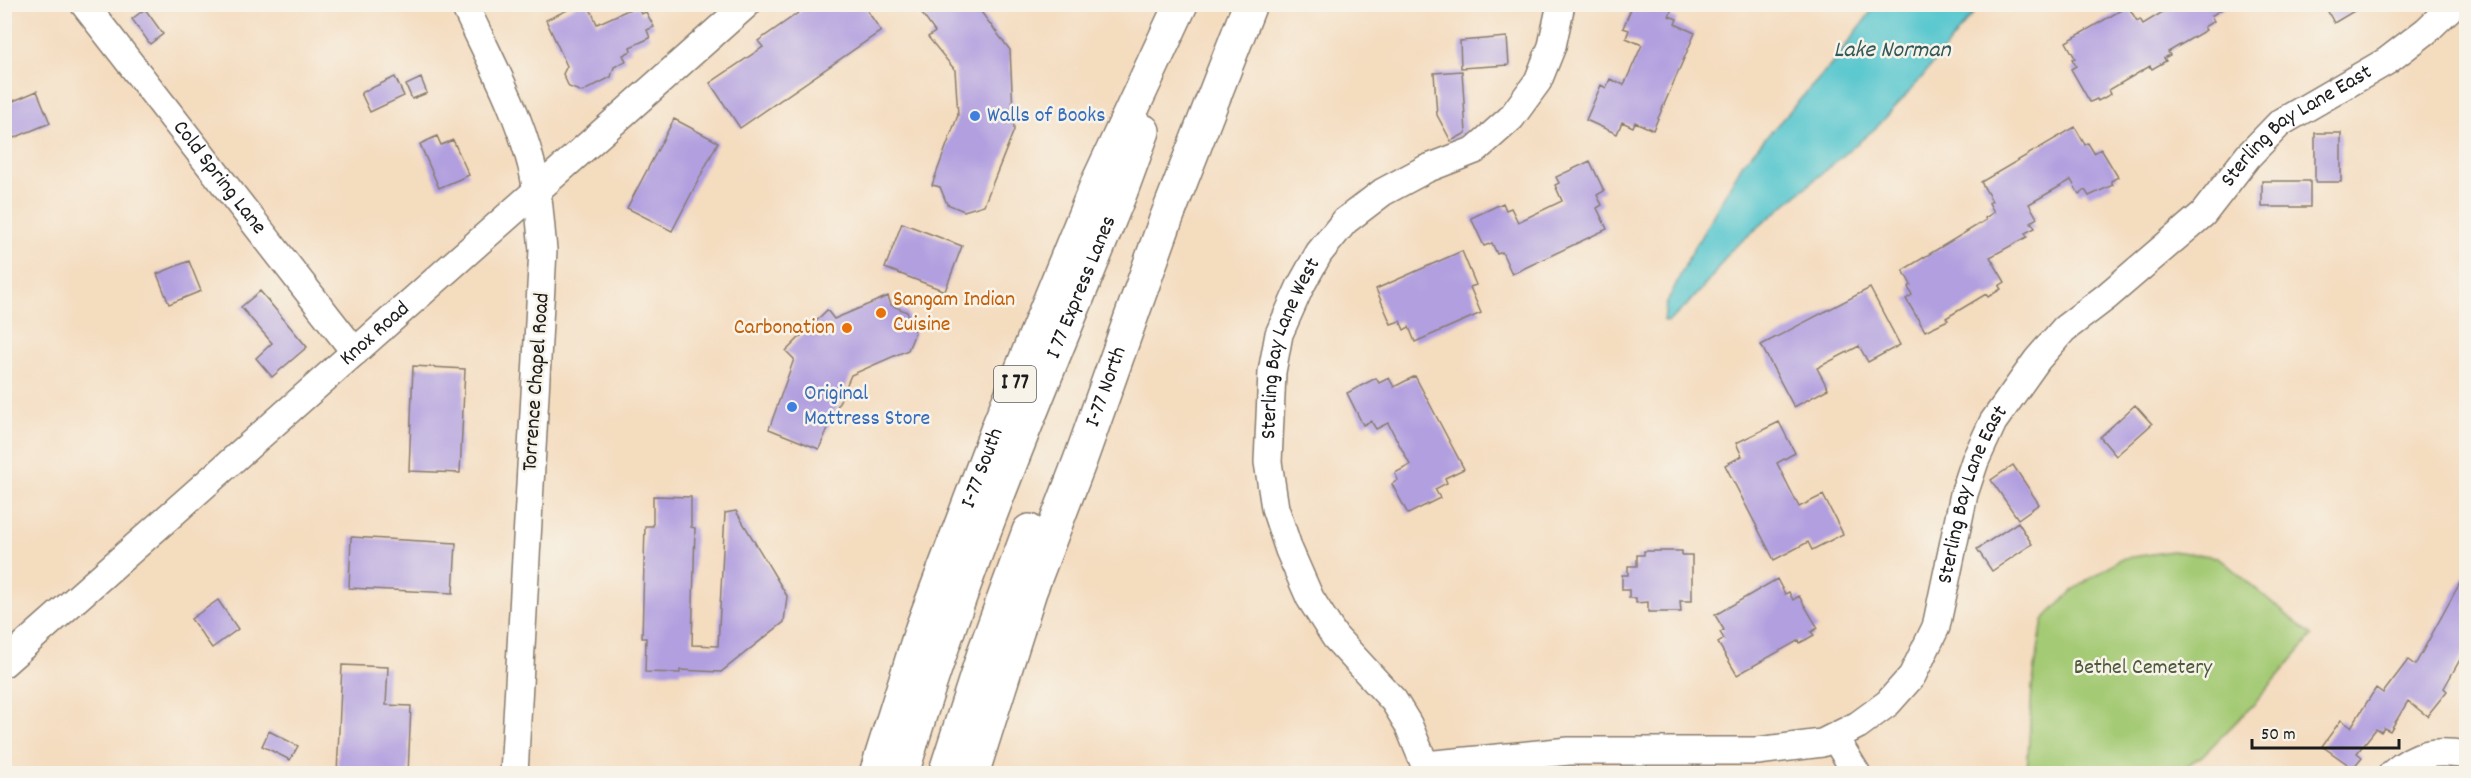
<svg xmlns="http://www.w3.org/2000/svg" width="2471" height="778" font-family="Dekko,sans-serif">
<rect width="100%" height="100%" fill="#f7f3e8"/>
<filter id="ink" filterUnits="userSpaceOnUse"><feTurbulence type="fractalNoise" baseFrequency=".0167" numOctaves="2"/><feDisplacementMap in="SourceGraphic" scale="12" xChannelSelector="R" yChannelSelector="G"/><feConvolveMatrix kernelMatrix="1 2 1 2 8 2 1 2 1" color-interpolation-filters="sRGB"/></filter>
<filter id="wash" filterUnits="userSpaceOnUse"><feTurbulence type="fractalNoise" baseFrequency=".008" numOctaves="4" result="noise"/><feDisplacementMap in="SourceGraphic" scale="24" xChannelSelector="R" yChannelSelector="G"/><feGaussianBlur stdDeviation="1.35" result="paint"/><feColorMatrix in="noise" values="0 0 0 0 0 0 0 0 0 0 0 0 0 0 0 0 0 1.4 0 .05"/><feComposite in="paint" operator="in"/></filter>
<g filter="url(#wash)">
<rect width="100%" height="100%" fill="#f4dcbf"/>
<!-- green -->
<path fill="#a4ca74" stroke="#607348" stroke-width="1.5" d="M 2172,551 L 2218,557 L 2312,636 L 2256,702 L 2202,756 L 2175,773 L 2027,773 L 2032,687 L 2043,620 L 2072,591 L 2120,559 Z"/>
<!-- water -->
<path fill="#5bc8cf" stroke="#3c7276" stroke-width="1.5" d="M 1876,5 L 1980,5 L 1918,82 L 1878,126 L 1729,252 C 1712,279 1693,302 1668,322 L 1664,321 L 1666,305 L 1688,259 L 1743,163 L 1832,64 Z"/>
<g id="blocks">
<!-- building -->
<path fill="#b19fdf" d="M 580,4 L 588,4 L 597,24 L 637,6 L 641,14 L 646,12 L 654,27 L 647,30 L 650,38 L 630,47 L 631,51 L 623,55 L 626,61 L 614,67 L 611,77 L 582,92 L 569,87 L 563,74 L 567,66 L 546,20 Z
M 811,4 L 863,4 L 881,31 L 740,128 L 710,83 L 763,47 L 758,41 Z
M 915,4 L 975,4 L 1010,50 L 1014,130 L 984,205 L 964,211 L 947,204 L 940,187 L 932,185 L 958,115 L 955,70 L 928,37 L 935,32 Z
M 1633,4 L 1674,4 L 1669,16 L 1677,19 L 1675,24 L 1695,33 L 1653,130 L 1635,122 L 1633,127 L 1622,122 L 1617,134 L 1586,120 L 1601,85 L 1606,88 L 1610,79 L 1624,85 L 1642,45 L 1626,38 L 1629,30 L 1623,28 Z
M 2176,4 L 2230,4 L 2211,16 L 2214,21 L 2204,27 L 2206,30 L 2168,52 L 2170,55 L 2164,58 L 2166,61 L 2152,69 L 2150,66 L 2109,90 L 2111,94 L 2098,101 L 2097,99 L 2090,102 L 2071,69 L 2076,66 L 2072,59 L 2075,58 L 2066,42 L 2128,6 L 2137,21 L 2140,19 L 2143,24 Z
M 2324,4 L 2366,4 L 2334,23 Z
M 145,9 L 163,34 L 150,44 L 132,19 Z
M 1507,37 L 1509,65 L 1461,68 L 1460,41 Z
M 1462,71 L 1466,133 L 1451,141 L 1437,115 L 1434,73 Z
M 395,77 L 404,96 L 370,112 L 361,93 Z
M 421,78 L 427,93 L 412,99 L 406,85 Z
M 37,91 L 50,123 L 4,142 L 4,105 Z
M 674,119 L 718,142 L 672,231 L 627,208 Z
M 2075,127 L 2085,145 L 2088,143 L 2094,153 L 2101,149 L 2118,177 L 2111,181 L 2113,185 L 2089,196 L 2085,190 L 2079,194 L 2071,180 L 2029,204 L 2037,218 L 2031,222 L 2035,228 L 2025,233 L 2027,237 L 1990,257 L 2005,282 L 1999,286 L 2001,289 L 1988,297 L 1986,294 L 1946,318 L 1948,320 L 1925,331 L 1906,299 L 1912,295 L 1908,287 L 1911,285 L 1903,270 L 1986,220 L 1985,218 L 1994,212 L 1989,203 L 1992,201 L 1981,182 Z
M 2315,133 L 2341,133 L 2341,182 L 2315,182 Z
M 437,136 L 441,145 L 453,140 L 469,175 L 439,188 L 420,144 Z
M 1590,161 L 1604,191 L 1597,195 L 1602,205 L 1597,208 L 1607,229 L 1512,274 L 1502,252 L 1497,254 L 1492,243 L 1484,246 L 1471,218 L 1503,203 L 1506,210 L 1511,208 L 1518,222 L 1562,201 L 1555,185 L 1559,183 L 1556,177 Z
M 2262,181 L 2310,181 L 2310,207 L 2262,207 Z
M 902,223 L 962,246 L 945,291 L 885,268 Z
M 1462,251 L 1476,285 L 1470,287 L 1481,313 L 1415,342 L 1409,327 L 1404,330 L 1400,321 L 1391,324 L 1376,289 Z
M 189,261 L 201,291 L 169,304 L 157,274 Z
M 1870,288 L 1900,345 L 1868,362 L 1859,346 L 1817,368 L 1828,389 L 1794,407 L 1761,345 Z
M 260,291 L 307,347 L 272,377 L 256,358 L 272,343 L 241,307 Z
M 888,296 L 891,305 L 907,312 L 915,333 L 908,350 L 851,375 L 819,449 L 769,429 L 794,359 L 786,351 L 827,310 L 834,319 Z
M 413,366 L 465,369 L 460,473 L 409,471 Z
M 1415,376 L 1464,469 L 1445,478 L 1447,483 L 1435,489 L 1440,498 L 1408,514 L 1392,484 L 1398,480 L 1395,473 L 1410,465 L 1388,423 L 1376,429 L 1371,421 L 1363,425 L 1347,393 L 1376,378 L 1379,383 L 1389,378 L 1394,387 Z
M 2135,405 L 2152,424 L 2116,456 L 2100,437 Z
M 1779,422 L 1795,453 L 1777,463 L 1799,507 L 1823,495 L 1843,534 L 1812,550 L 1808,542 L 1774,560 L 1725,465 L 1742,456 L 1736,443 Z
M 2013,465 L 2039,504 L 2018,519 L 1991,480 Z
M 653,496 L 691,497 L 691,527 L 695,528 L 692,645 L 718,646 L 725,513 L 736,511 L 787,596 L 784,622 L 721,672 L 680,670 L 680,673 L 645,672 L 646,638 L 642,638 L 645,526 L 653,526 Z
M 2018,522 L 2032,544 L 1992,571 L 1977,549 Z
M 351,537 L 456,543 L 453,593 L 349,588 Z
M 1644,551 L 1682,551 L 1682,555 L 1692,555 L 1692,601 L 1680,601 L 1681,612 L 1648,612 L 1648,602 L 1636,603 L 1636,598 L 1629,598 L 1629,590 L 1622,590 L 1622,575 L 1628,575 L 1628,566 L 1637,566 L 1637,555 L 1644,555 Z
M 2466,572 L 2466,649 L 2444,688 L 2447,691 L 2427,716 L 2408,701 L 2390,731 L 2384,728 L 2381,732 L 2376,729 L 2357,753 L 2362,757 L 2353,768 L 2322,746 L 2341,720 L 2351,727 L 2376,688 L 2383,693 L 2408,660 L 2415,665 Z
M 1777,579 L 1785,594 L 1789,592 L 1793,600 L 1799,596 L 1818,628 L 1811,632 L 1814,635 L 1800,643 L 1799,640 L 1737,675 L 1718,643 L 1724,639 L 1720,632 L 1724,630 L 1715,615 Z
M 218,600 L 238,629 L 212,648 L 191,619 Z
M 342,665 L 388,667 L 386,705 L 411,706 L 408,774 L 337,774 Z
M 269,731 L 298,746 L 290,760 L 262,746 Z"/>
</g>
</g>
<g filter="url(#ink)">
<use href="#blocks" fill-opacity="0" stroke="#887c6e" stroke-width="1.5"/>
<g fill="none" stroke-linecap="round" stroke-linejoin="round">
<!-- minor casing -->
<g stroke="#887c6e" stroke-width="30">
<g id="minor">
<path id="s1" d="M 84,4 L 355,352"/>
<path d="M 464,4 C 488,56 517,108 531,163 C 539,191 540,222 543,250 L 514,774"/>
<path id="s2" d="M 4,663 L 747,4"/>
<path d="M 1835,738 L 1857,774"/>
<path id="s3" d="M 1425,765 L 1569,751 L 1757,751 L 1822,743 L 1858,725 L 1888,703 L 1912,676 L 1936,627 L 1964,494 L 1975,461 L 1993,422 L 2037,360 L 2064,329 L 2106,297 L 2203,214 L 2248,156 L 2280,123 L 2387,61 L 2426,31 L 2449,9 L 2449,4"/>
<path id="s4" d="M 1425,765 L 1408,724 L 1394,701 L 1335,637 L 1310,598 L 1289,550 L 1275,508 L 1268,462 L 1272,372 L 1279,334 L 1300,287 L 1319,253 L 1345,221 L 1383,192 L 1426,169 L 1475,150 L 1511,118 L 1538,81 L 1552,46 L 1561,4"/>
<path d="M 2392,774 C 2417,752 2435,750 2466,755"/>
</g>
</g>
<!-- highway casing -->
<g stroke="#887c6e" stroke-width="36">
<g id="highway">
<path id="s5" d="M 876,774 L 922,628 L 999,425 L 1098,182 L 1181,4"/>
<path id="s6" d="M 902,774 C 960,574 1043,383 1121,191 L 1143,131"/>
<path d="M 945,774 L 985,650 L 1029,531"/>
<path id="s7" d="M 972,774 L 1030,591 L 1081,458 L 1165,222 L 1250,4"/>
</g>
</g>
<!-- minor -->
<use href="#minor" stroke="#fff" stroke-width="27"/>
<!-- highway -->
<use href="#highway" stroke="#fff" stroke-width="33"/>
</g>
</g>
<!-- markers -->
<g fill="#3f7fe0" stroke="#f7f3e8" stroke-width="2">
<circle cx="975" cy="116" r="6"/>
<circle cx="792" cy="407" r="6"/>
</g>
<g fill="#e8710a" stroke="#f7f3e8" stroke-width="2">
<circle cx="881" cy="313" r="6"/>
<circle cx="847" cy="328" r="6"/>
</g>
<g text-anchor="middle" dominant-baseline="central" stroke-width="5" stroke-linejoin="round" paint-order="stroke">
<!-- shield labels -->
<rect fill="#f7f3e8" stroke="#5e5c59" stroke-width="1.5" x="994" y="366" width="42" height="36" rx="4.5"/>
<g font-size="21" font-weight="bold" fill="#1c1c1c">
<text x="1015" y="384">I 77</text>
</g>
<!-- shop labels -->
<g font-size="22" fill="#366cbe" stroke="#f7f3e8" text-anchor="start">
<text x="987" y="116">Walls of Books</text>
<text x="804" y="394">Original<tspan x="804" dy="25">Mattress Store</tspan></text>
</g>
<!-- street labels -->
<g font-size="22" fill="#1c1c1c" stroke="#f7f3e8">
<text stroke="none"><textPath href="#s3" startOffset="1208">Sterling Bay Lane East</textPath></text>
<text stroke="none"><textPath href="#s1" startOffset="220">Cold Spring Lane</textPath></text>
<text stroke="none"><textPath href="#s6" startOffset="519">I 77 Express Lanes</textPath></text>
<text stroke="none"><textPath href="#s2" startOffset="496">Knox Road</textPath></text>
<text stroke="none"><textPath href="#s4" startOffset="465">Sterling Bay Lane West</textPath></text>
<text transform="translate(537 382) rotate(-86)">Torrence Chapel Road</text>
<text stroke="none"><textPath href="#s7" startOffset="410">I-77 North</textPath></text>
<text stroke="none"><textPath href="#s5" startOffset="324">I-77 South</textPath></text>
<text stroke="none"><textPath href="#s3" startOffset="704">Sterling Bay Lane East</textPath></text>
</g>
<!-- food labels -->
<g font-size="22" fill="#c56008" stroke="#f7f3e8" text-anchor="start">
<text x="893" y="300">Sangam Indian<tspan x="893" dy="25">Cuisine</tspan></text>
<text x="835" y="328" text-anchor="end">Carbonation</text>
</g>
<!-- park labels -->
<g font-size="22" fill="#4c593b" stroke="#f7f3e8">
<text x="2143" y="668">Bethel Cemetery</text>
</g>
<!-- water labels -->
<g font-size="24" font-style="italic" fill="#32585b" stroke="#f7f3e8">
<text x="1892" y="51">Lake Norman</text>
</g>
</g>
<!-- margin -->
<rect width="2471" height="778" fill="none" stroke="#f7f3e8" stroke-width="24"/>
<!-- scale -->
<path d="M2252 739v9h147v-9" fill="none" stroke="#1c1c1c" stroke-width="3"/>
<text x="2261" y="739" font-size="18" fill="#1c1c1c" stroke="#f7f3e8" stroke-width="4.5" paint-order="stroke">50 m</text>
</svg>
